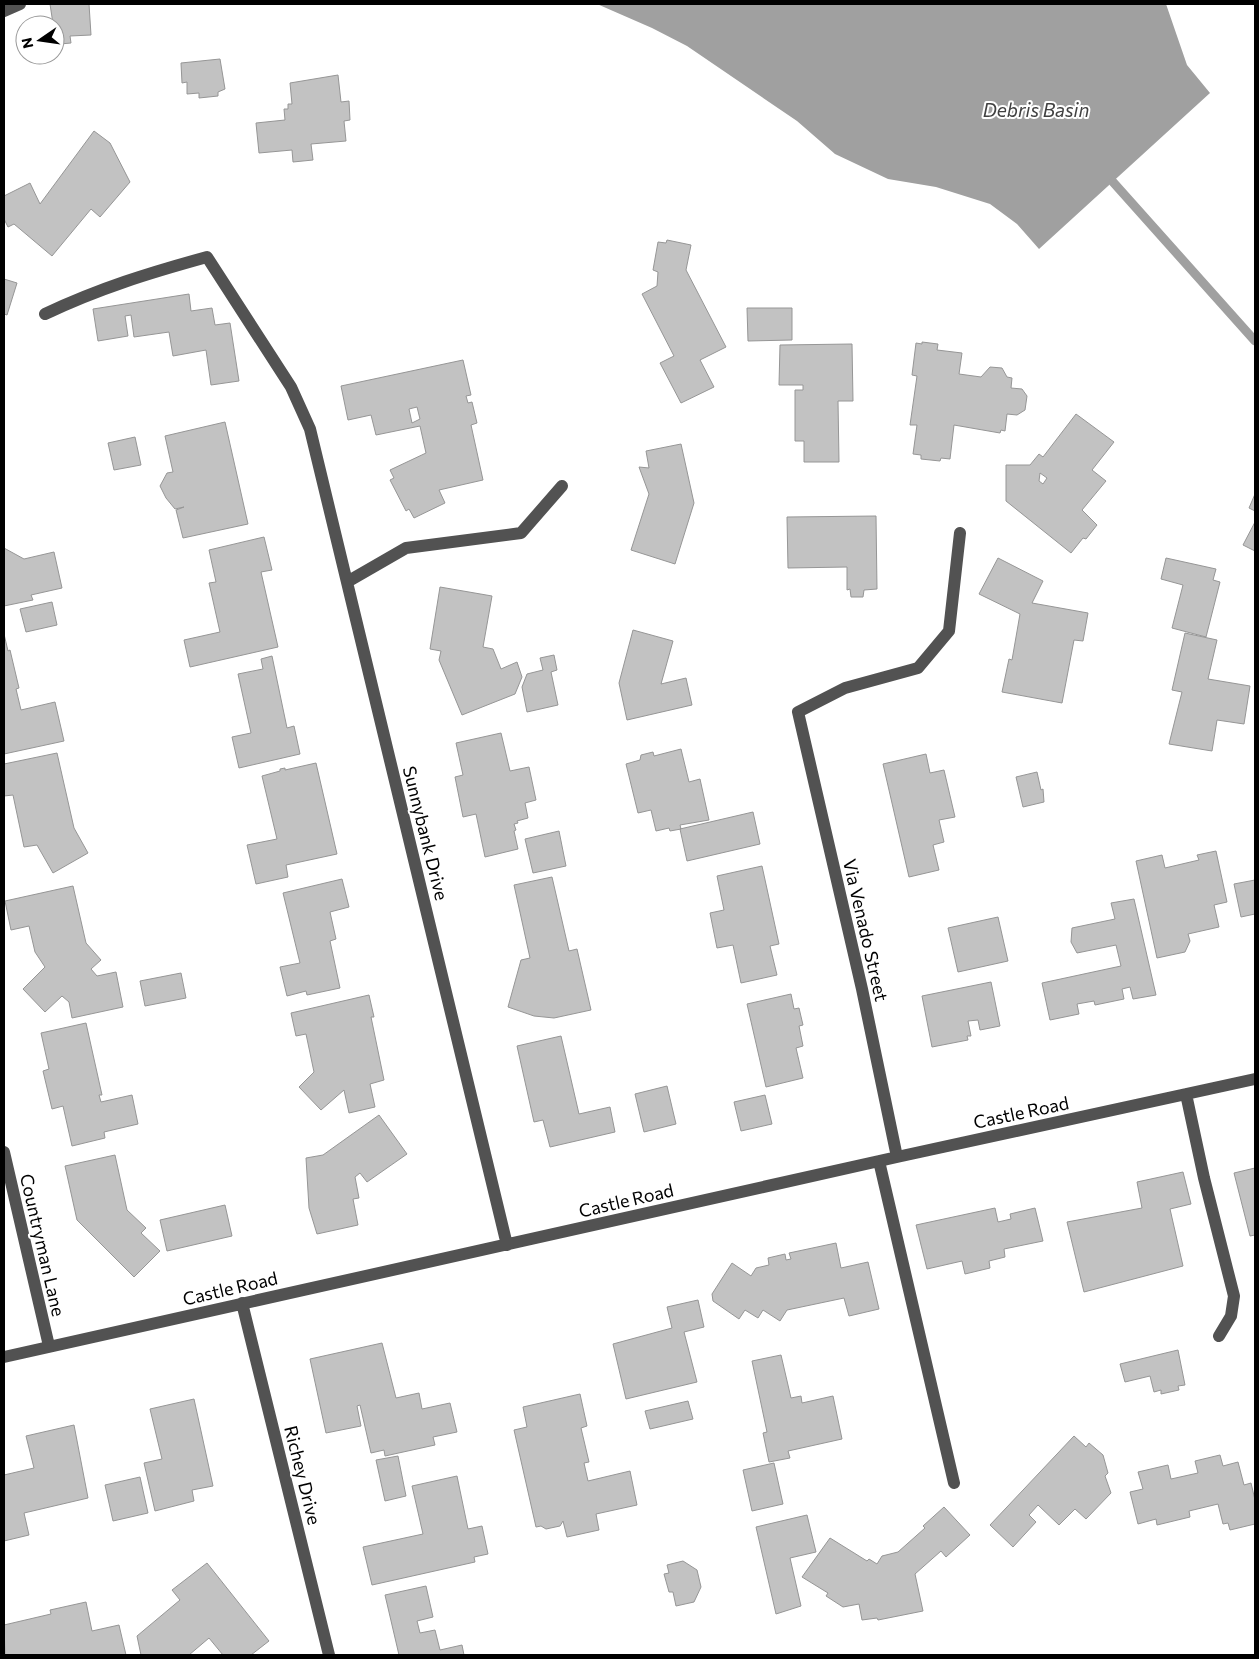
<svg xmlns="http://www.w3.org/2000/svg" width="1259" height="1659" font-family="Commissioner,sans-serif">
<rect width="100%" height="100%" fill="#fff"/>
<!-- water -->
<path fill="#a0a0a0" d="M 597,4 L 1166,4 L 1187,65 L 1210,93 L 1039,249 L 1017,224 L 990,204 L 936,187 L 888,179 L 835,154 L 797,121 L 687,46 L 652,28 Z"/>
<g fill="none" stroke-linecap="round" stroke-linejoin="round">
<!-- stream -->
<path stroke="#a0a0a0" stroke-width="9" d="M 1113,182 L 1255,341"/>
</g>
<!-- building -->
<path fill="#c2c2c2" stroke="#969696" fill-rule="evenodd" d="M 50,4 L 89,4 L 91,35 L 70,36 L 71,43 L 60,44 L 59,36 L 55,37 Z
M 220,59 L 225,89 L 218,92 L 218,96 L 199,98 L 199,93 L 187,94 L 187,82 L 182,83 L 181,63 Z
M 338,75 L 341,102 L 349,101 L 350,120 L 344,121 L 346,141 L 311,144 L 313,160 L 293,162 L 292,150 L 259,153 L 256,123 L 285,120 L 284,109 L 288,109 L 288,104 L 292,104 L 290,83 Z
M 94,131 L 110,143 L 130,182 L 100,217 L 91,209 L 52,256 L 14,224 L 8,227 L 4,219 L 4,196 L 30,183 L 40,204 Z
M 667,240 L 691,245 L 686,270 L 726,347 L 700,360 L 714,387 L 681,403 L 660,363 L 674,356 L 642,294 L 657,286 L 658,272 L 653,270 L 658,242 L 666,243 Z
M 4,279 L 17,283 L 7,315 L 4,314 Z
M 189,294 L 191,311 L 212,308 L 215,325 L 230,323 L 239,381 L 211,385 L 206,350 L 173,356 L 169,332 L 134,337 L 131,315 L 125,316 L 128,336 L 98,341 L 93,309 Z
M 747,308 L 792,308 L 792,340 L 748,341 Z
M 922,342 L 938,344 L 937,350 L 962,353 L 959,374 L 981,377 L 990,367 L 1002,368 L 1007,377 L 1012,378 L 1011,388 L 1022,389 L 1027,396 L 1025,410 L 1017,415 L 1007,414 L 1005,431 L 1001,430 L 1000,433 L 954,425 L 950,459 L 941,458 L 940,461 L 921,459 L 921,455 L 913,454 L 917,425 L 910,425 L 917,376 L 912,375 L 916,343 L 922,344 Z
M 852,344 L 853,401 L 838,401 L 839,462 L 804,462 L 804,441 L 795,441 L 795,390 L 803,390 L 803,385 L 779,385 L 780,345 Z
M 463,360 L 471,395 L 466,396 L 468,403 L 472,402 L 477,423 L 471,425 L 483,480 L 439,490 L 445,503 L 414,518 L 409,509 L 406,511 L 390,480 L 394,478 L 390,470 L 426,453 L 420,426 L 376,435 L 371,415 L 348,420 L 341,386 ZM 417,407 L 420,419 L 412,423 L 409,409 Z
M 1076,414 L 1114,442 L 1092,470 L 1106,481 L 1082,510 L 1097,525 L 1086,539 L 1083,538 L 1071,553 L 1006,501 L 1006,465 L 1030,465 L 1039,454 L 1043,457 ZM 1040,473 L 1047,478 L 1043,484 L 1039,481 Z
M 225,422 L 248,524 L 183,538 L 176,510 L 184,507 L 175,509 L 166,498 L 160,486 L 167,473 L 173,472 L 165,436 Z
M 135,437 L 141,465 L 114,470 L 108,443 Z
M 681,444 L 694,503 L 675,564 L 631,550 L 649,494 L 639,467 L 649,468 L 646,451 Z
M 1255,494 L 1255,511 L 1249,508 Z
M 876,516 L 877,589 L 864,590 L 863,597 L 851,597 L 850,589 L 847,590 L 847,567 L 788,568 L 787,517 Z
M 1255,522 L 1255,551 L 1243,545 Z
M 264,537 L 272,570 L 261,572 L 278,647 L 190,667 L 184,640 L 220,632 L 209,583 L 216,582 L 209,550 Z
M 4,548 L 24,559 L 54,552 L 62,588 L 31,595 L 33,600 L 4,606 Z
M 998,558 L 1043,581 L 1032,603 L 1088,613 L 1083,641 L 1074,640 L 1062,703 L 1002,692 L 1009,659 L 1012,660 L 1020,614 L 979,594 Z
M 1166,558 L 1216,569 L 1213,580 L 1220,582 L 1206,637 L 1172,628 L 1183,585 L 1161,579 Z
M 440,587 L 492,596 L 483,647 L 493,649 L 501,669 L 517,662 L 522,677 L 515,694 L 462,715 L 439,660 L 441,651 L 430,649 Z
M 52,602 L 57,625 L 26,632 L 20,609 Z
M 633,630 L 673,641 L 661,684 L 686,678 L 692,705 L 627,720 L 619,683 Z
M 1185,633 L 1217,640 L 1208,679 L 1250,686 L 1244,724 L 1217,720 L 1212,751 L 1169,744 L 1182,692 L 1172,690 Z
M 4,634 L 8,651 L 10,650 L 19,688 L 16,689 L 21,710 L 55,702 L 64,741 L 4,754 Z
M 554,655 L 557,670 L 551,672 L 558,705 L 527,712 L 522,687 L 527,674 L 543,670 L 540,658 Z
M 272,656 L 287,728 L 294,726 L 300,754 L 239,768 L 232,737 L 251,733 L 238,674 L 263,669 L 261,659 Z
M 501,733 L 510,771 L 529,767 L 536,800 L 525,803 L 528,818 L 517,821 L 518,823 L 514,824 L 516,830 L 514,831 L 518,849 L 485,857 L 476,814 L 463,817 L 455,777 L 463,775 L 456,743 Z
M 681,749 L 689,782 L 700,779 L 709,820 L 680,825 L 681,829 L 670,831 L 669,828 L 656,831 L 651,810 L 638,813 L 626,764 L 640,760 L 641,755 L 653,752 L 654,756 Z
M 57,753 L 74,828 L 88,853 L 53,873 L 37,845 L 24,847 L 13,795 L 4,796 L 4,764 Z
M 926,754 L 930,773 L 944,770 L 955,817 L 939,820 L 944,842 L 933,845 L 939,870 L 909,877 L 883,764 Z
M 316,763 L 337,854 L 286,865 L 288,877 L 256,884 L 247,845 L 277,839 L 262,776 L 280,771 L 280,769 L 285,768 L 285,770 Z
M 1037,772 L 1041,790 L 1043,789 L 1044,802 L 1023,807 L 1016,777 Z
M 753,812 L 760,844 L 687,861 L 680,829 Z
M 559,831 L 566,866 L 533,873 L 525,839 Z
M 1216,851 L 1227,902 L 1214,905 L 1219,927 L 1188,934 L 1190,941 L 1185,952 L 1157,958 L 1136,861 L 1162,855 L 1165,868 L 1199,860 L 1197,855 Z
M 762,866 L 779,944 L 770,946 L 777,975 L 741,983 L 733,945 L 717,948 L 710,913 L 724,910 L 717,876 Z
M 552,877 L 569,951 L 577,949 L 591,1010 L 554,1018 L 534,1016 L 508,1007 L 521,960 L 530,958 L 514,885 Z
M 342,879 L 349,907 L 330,912 L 336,939 L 330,941 L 340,988 L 307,995 L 306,991 L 287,996 L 280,967 L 300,963 L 283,893 Z
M 1255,880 L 1255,914 L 1241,917 L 1234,884 Z
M 73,886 L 86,943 L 101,960 L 91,969 L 97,976 L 116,972 L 123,1007 L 72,1018 L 69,1002 L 62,996 L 45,1012 L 23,989 L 45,967 L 35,952 L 29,926 L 11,930 L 5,901 Z
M 1134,899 L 1156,995 L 1133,999 L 1130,987 L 1122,989 L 1124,999 L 1095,1005 L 1094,1001 L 1077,1004 L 1079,1014 L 1050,1020 L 1042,983 L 1121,966 L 1116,945 L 1077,953 L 1071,942 L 1072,928 L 1115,919 L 1111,903 Z
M 998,917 L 1008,961 L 958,972 L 948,928 Z
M 181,973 L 186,998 L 145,1006 L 140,981 Z
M 991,982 L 1000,1026 L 980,1030 L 978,1020 L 968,1021 L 971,1036 L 967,1036 L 968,1040 L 932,1047 L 922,996 Z
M 791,994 L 794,1009 L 799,1008 L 803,1025 L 799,1026 L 803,1046 L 796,1048 L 803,1078 L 766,1087 L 747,1004 Z
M 369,995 L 374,1017 L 371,1017 L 384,1080 L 370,1084 L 375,1107 L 349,1113 L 344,1090 L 321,1110 L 299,1087 L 314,1072 L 306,1034 L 296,1036 L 291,1013 Z
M 86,1023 L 102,1095 L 99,1095 L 101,1102 L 132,1095 L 138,1124 L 104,1132 L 105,1138 L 72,1146 L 63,1106 L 52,1109 L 43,1071 L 49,1069 L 41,1033 Z
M 561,1036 L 579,1114 L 610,1107 L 615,1132 L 550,1147 L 543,1120 L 534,1122 L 517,1046 Z
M 667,1086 L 676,1124 L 644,1132 L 635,1094 Z
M 765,1095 L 772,1124 L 741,1131 L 734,1102 Z
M 379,1115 L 407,1154 L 367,1182 L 360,1173 L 355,1177 L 359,1198 L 353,1199 L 358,1225 L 317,1234 L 309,1208 L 306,1158 L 323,1155 Z
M 115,1155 L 127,1210 L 146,1228 L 141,1233 L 160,1251 L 134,1277 L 77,1220 L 65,1166 Z
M 1255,1168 L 1255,1235 L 1250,1236 L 1234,1173 Z
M 1183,1172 L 1191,1204 L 1170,1209 L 1183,1266 L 1084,1292 L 1067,1222 L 1142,1208 L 1137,1182 Z
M 225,1205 L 232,1236 L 167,1251 L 160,1220 Z
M 995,1208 L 998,1222 L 1011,1219 L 1010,1214 L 1035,1208 L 1043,1241 L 1004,1249 L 1005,1257 L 989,1261 L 990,1268 L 965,1274 L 962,1261 L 927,1269 L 916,1225 Z
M 836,1243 L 841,1268 L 868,1262 L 879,1309 L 849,1316 L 844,1298 L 787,1310 L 780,1321 L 763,1310 L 758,1318 L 745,1310 L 739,1319 L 713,1301 L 712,1294 L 732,1263 L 751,1276 L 756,1268 L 769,1265 L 768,1258 L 785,1254 L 786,1260 L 791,1259 L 789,1253 Z
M 698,1300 L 704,1327 L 684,1332 L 697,1382 L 626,1399 L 613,1344 L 672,1328 L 667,1307 Z
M 382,1343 L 396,1398 L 419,1393 L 422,1409 L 450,1403 L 457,1432 L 433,1437 L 435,1445 L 385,1456 L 384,1450 L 371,1453 L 360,1405 L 357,1406 L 361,1426 L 326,1433 L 310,1359 Z
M 1178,1350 L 1185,1385 L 1178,1386 L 1179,1390 L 1161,1394 L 1161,1390 L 1154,1392 L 1150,1376 L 1125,1382 L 1120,1364 Z
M 781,1355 L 791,1398 L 801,1396 L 802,1403 L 833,1396 L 842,1439 L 788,1451 L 790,1458 L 769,1462 L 763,1433 L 767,1432 L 752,1361 Z
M 580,1394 L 587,1426 L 581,1428 L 589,1462 L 584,1463 L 588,1481 L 630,1471 L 637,1505 L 596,1514 L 599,1530 L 567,1537 L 563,1521 L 560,1526 L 546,1529 L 541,1526 L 536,1527 L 514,1430 L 527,1427 L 523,1407 Z
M 194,1399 L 213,1486 L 192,1490 L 194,1501 L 155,1511 L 144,1463 L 162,1459 L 150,1409 Z
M 688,1401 L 693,1419 L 650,1429 L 645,1411 Z
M 74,1425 L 88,1498 L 24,1513 L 29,1535 L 4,1541 L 4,1475 L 34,1468 L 26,1436 Z
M 1074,1436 L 1086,1447 L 1089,1443 L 1103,1455 L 1108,1473 L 1105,1476 L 1111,1493 L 1086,1519 L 1075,1509 L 1059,1525 L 1038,1505 L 1029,1515 L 1036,1522 L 1013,1547 L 990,1525 Z
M 1220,1455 L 1223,1466 L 1238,1462 L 1244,1485 L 1251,1483 L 1255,1500 L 1255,1524 L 1230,1530 L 1228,1523 L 1223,1524 L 1218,1504 L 1189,1511 L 1190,1517 L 1157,1525 L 1156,1519 L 1138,1524 L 1130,1492 L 1143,1489 L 1138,1472 L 1168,1465 L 1171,1479 L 1198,1473 L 1195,1461 Z
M 398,1456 L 406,1496 L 385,1501 L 376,1460 Z
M 774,1463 L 783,1504 L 752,1511 L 743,1470 Z
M 457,1476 L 468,1529 L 482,1526 L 488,1554 L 474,1557 L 475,1562 L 372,1585 L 363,1547 L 423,1534 L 412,1486 Z
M 140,1477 L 148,1513 L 113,1521 L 105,1485 Z
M 944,1507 L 970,1535 L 946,1557 L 941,1551 L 915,1574 L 923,1611 L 878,1620 L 877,1618 L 862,1620 L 859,1604 L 843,1607 L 826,1596 L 828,1593 L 802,1577 L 830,1538 L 867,1561 L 869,1559 L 877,1564 L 882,1556 L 898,1552 L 925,1528 L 923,1526 Z
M 807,1515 L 816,1552 L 790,1558 L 801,1606 L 776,1614 L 756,1527 Z
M 683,1561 L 697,1570 L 701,1587 L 694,1602 L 676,1606 L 673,1592 L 669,1592 L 664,1574 L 669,1573 L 667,1565 Z
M 207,1563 L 269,1641 L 251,1655 L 223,1655 L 209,1638 L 189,1655 L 141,1655 L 137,1636 L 180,1600 L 172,1590 Z
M 426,1586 L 433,1617 L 417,1621 L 420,1633 L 435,1630 L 440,1650 L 462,1645 L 464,1655 L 399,1655 L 385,1595 Z
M 86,1602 L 92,1631 L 119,1625 L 126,1655 L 5,1655 L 4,1625 L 51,1614 L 50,1610 Z"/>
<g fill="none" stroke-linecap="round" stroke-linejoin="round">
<!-- minor -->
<path stroke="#525252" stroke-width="12" d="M 4,11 L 20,4
M 45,314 C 100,288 149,273 207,257 L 291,387 L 310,429 L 507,1245
M 347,582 L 406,548 L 521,533 L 562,486
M 1186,1094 L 1204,1178 L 1234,1296 L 1231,1316 L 1219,1336
M 4,1152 L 49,1346
M 897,1157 L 862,989 L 798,712 L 845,688 L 918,668 L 949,631 L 960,533
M 879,1161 L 954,1483
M 242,1303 L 329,1655
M 4,1357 L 897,1157 L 1255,1079"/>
</g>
<g text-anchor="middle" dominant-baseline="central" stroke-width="4" stroke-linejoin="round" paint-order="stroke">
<!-- street labels -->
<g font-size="18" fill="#000" stroke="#fff">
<text transform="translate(426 833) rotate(76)">Sunnybank Drive</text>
<text transform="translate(866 930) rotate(77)">Via Venado Street</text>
<text transform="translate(1021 1112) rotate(-12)">Castle Road</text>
<text transform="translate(626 1200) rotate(-13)">Castle Road</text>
<text transform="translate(43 1245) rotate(77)">Countryman Lane</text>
<text transform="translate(230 1288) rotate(-13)">Castle Road</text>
<text transform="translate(303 1475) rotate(76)">Richey Drive</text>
</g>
<!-- water labels -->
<g font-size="19" font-style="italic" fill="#414141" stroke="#fff">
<text x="1036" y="109">Debris Basin</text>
</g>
</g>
<!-- border -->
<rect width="1259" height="1659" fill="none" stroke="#000000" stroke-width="10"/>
<!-- north arrow -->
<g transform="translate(40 40) rotate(257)"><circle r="24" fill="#ffffff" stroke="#999999"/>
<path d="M0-4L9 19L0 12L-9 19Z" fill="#000000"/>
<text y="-8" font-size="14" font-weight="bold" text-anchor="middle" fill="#000000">N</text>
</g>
</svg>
